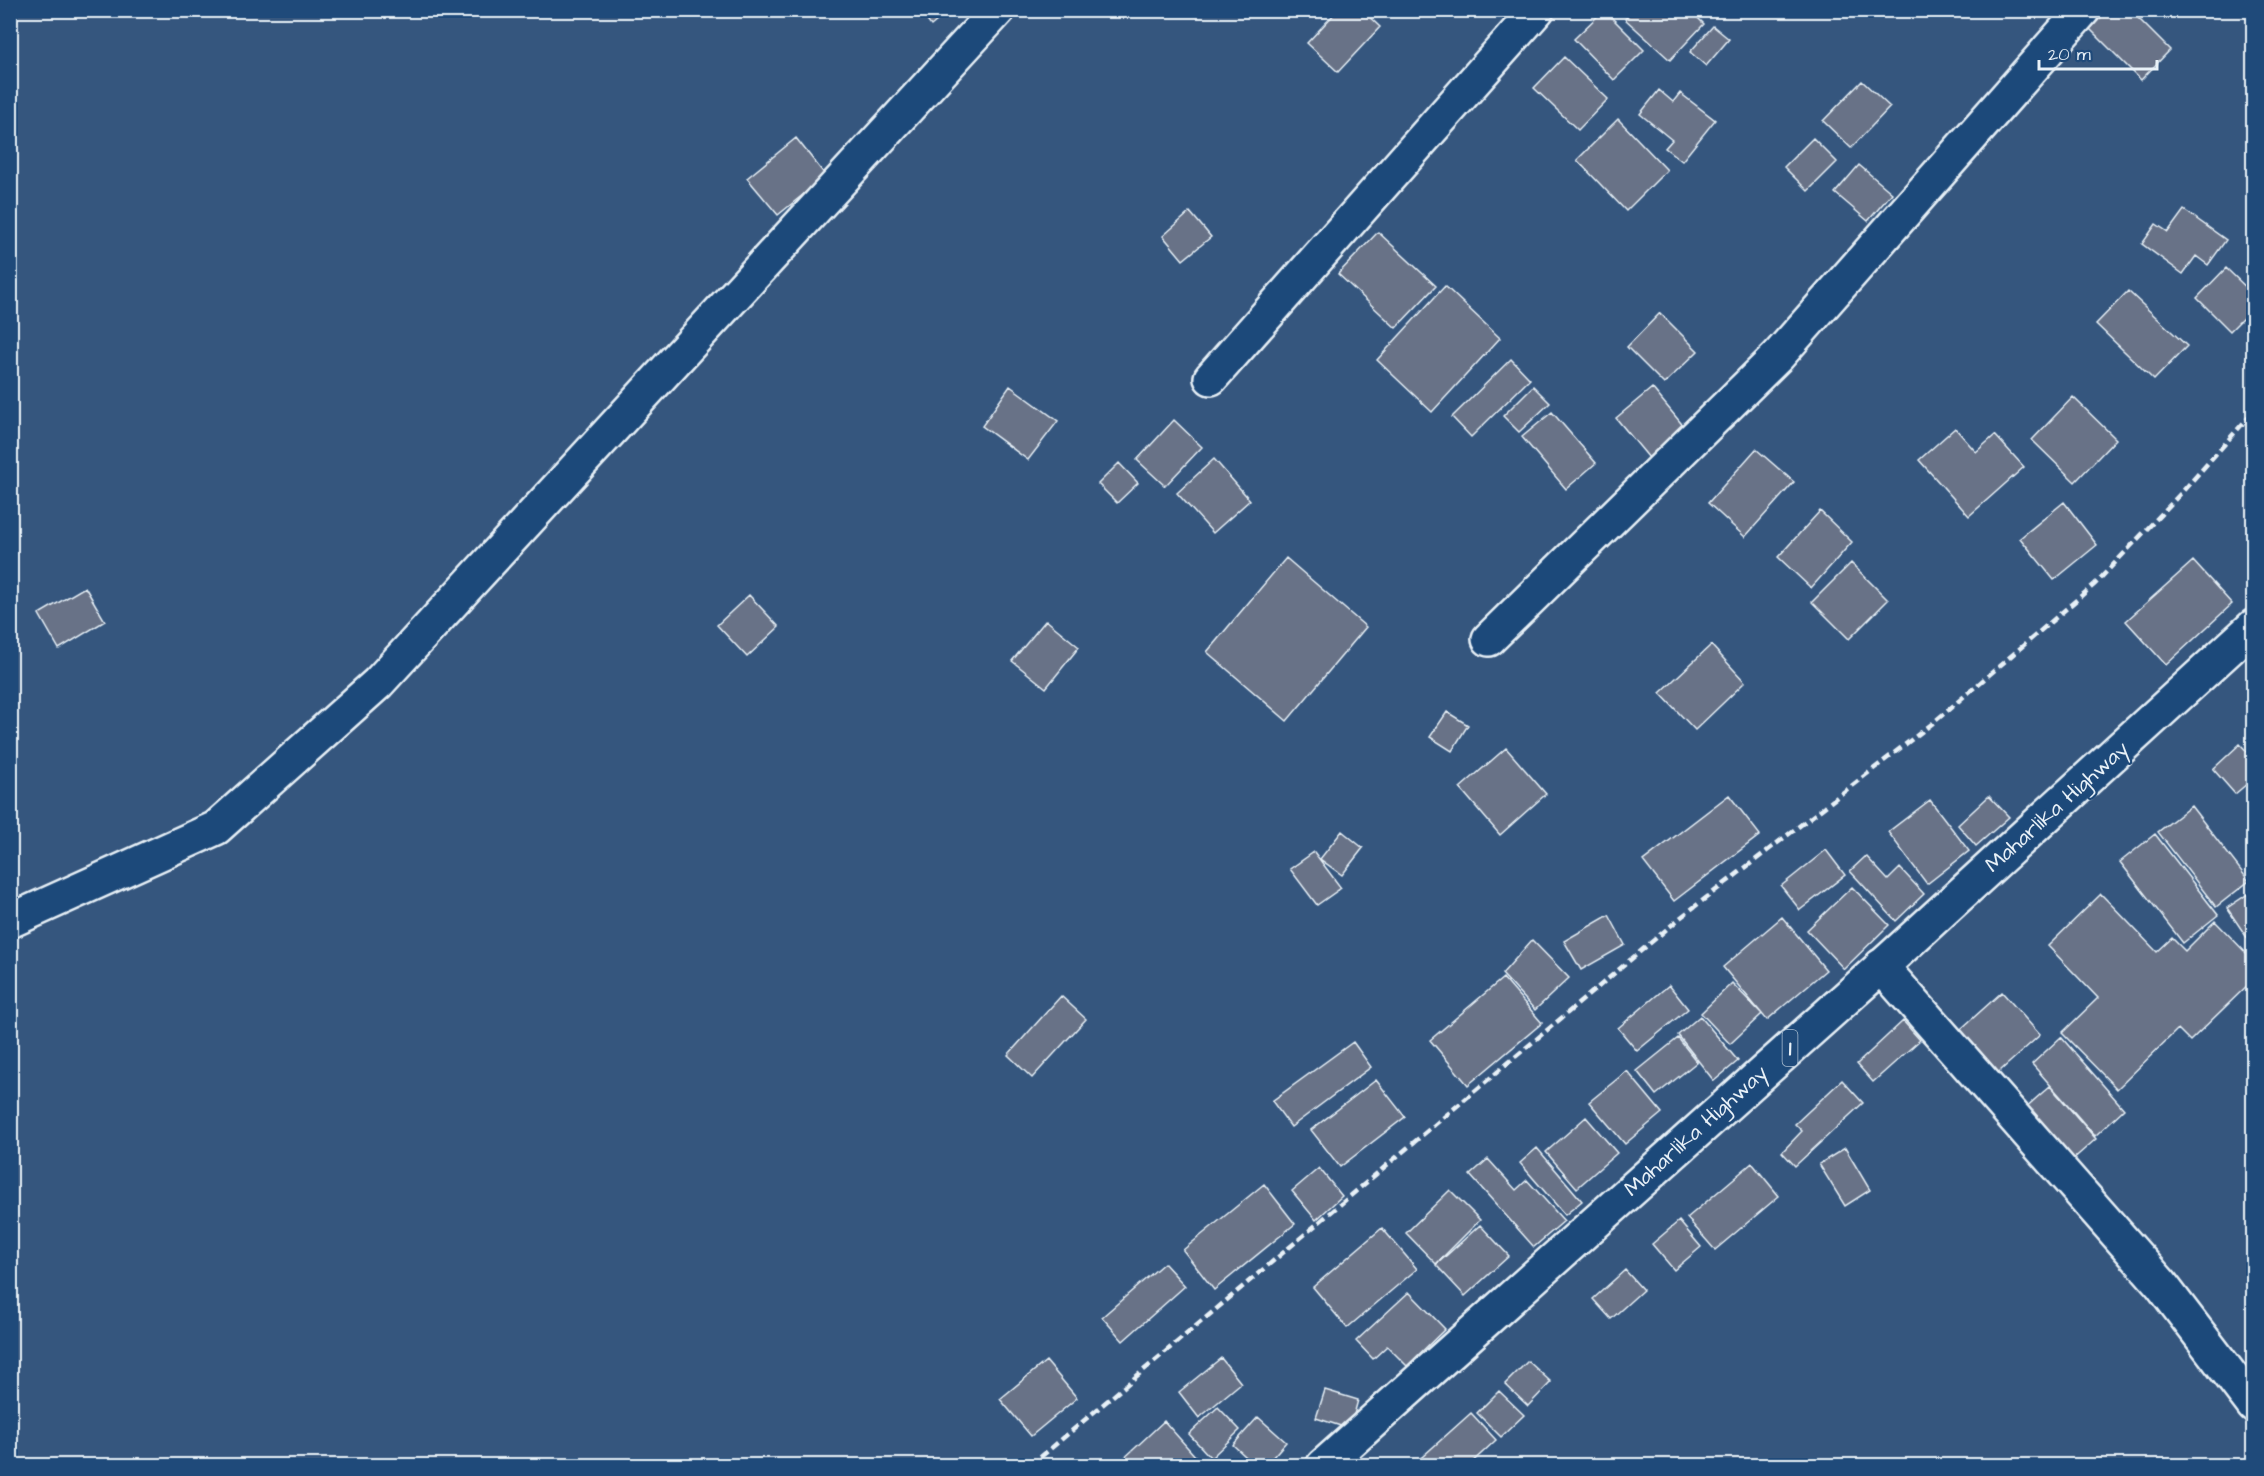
<svg xmlns="http://www.w3.org/2000/svg" width="2264" height="1476" font-family="'Architects Daughter',sans-serif">
<rect width="100%" height="100%" fill="#35567e"/>
<filter id="ink" filterUnits="userSpaceOnUse"><feTurbulence type="fractalNoise" baseFrequency=".0167" numOctaves="2"/><feDisplacementMap in="SourceGraphic" scale="12" xChannelSelector="R" yChannelSelector="G"/><feConvolveMatrix kernelMatrix="1 2 1 2 8 2 1 2 1" color-interpolation-filters="sRGB"/></filter>
<g filter="url(#ink)">
<!-- building -->
<path fill="#687287" stroke="#e8f1f8" stroke-width="1.5" d="M 919,10 L 950,10 L 931,26 Z
M 1338,10 L 1362,10 L 1380,27 L 1338,72 L 1307,43 Z
M 1604,10 L 1644,50 L 1614,80 L 1574,39 Z
M 1633,10 L 1690,10 L 1704,24 L 1670,60 L 1625,19 Z
M 2108,10 L 2130,10 L 2170,50 L 2141,80 L 2090,29 Z
M 1713,26 L 1729,39 L 1706,66 L 1690,52 Z
M 1564,57 L 1608,99 L 1578,130 L 1534,88 Z
M 1862,81 L 1890,107 L 1851,148 L 1823,121 Z
M 1659,90 L 1673,102 L 1680,93 L 1715,120 L 1682,161 L 1665,148 L 1672,140 L 1640,114 Z
M 1618,119 L 1667,170 L 1626,211 L 1577,160 Z
M 796,138 L 826,176 L 778,215 L 747,178 Z
M 1813,138 L 1837,162 L 1808,191 L 1784,167 Z
M 1859,165 L 1892,193 L 1868,221 L 1835,193 Z
M 2184,210 L 2226,240 L 2208,265 L 2196,256 L 2183,274 L 2142,244 L 2156,224 L 2168,232 Z
M 1190,212 L 1211,237 L 1183,260 L 1163,236 Z
M 1378,232 L 1436,286 L 1396,328 L 1338,274 Z
M 2226,268 L 2254,295 L 2254,307 L 2230,331 L 2197,298 Z
M 1445,286 L 1500,338 L 1432,412 L 1377,360 Z
M 2128,291 L 2187,346 L 2154,380 L 2096,324 Z
M 1660,313 L 1698,351 L 1664,384 L 1627,347 Z
M 1511,359 L 1530,379 L 1471,437 L 1452,417 Z
M 1010,386 L 1058,421 L 1028,460 L 982,426 Z
M 1533,386 L 1550,403 L 1519,432 L 1503,416 Z
M 1652,388 L 1690,434 L 1654,464 L 1616,418 Z
M 2073,397 L 2116,439 L 2075,482 L 2032,440 Z
M 1552,412 L 1596,463 L 1566,489 L 1522,437 Z
M 1174,420 L 1202,447 L 1165,486 L 1137,460 Z
M 1955,428 L 1976,452 L 1995,435 L 2024,467 L 1969,516 L 1919,460 Z
M 1756,449 L 1794,482 L 1745,537 L 1708,503 Z
M 1214,459 L 1250,500 L 1213,533 L 1177,493 Z
M 1119,463 L 1138,483 L 1117,503 L 1098,484 Z
M 2064,502 L 2097,545 L 2054,580 L 2020,538 Z
M 1820,511 L 1852,542 L 1811,588 L 1778,557 Z
M 1286,558 L 1366,627 L 1287,721 L 1207,652 Z
M 2193,561 L 2232,604 L 2166,665 L 2126,621 Z
M 1851,563 L 1888,600 L 1849,639 L 1812,602 Z
M 85,587 L 105,621 L 59,649 L 39,614 Z
M 749,595 L 779,627 L 747,657 L 717,625 Z
M 1046,620 L 1079,647 L 1046,688 L 1012,661 Z
M 1711,645 L 1745,682 L 1695,730 L 1660,693 Z
M 1447,712 L 1468,725 L 1452,751 L 1430,737 Z
M 2240,744 L 2254,759 L 2254,778 L 2235,794 L 2213,769 Z
M 1506,748 L 1546,794 L 1500,835 L 1460,788 Z
M 1729,795 L 1760,835 L 1674,901 L 1643,861 Z
M 1989,796 L 2009,817 L 1976,846 L 1958,825 Z
M 1930,800 L 1969,851 L 1927,884 L 1888,832 Z
M 2191,806 L 2249,881 L 2216,907 L 2158,832 Z
M 1342,831 L 1363,848 L 1342,875 L 1320,859 Z
M 2155,834 L 2218,915 L 2183,943 L 2120,862 Z
M 1826,850 L 1845,875 L 1800,910 L 1781,886 Z
M 1314,852 L 1341,888 L 1317,905 L 1290,869 Z
M 1866,856 L 1888,880 L 1900,868 L 1924,894 L 1896,921 L 1850,871 Z
M 1852,887 L 1889,925 L 1844,969 L 1807,930 Z
M 2254,890 L 2254,948 L 2227,908 Z
M 2101,894 L 2157,952 L 2172,938 L 2185,951 L 2215,921 L 2254,961 L 2254,979 L 2190,1041 L 2178,1029 L 2117,1089 L 2062,1033 L 2098,998 L 2048,946 Z
M 1609,915 L 1625,945 L 1581,970 L 1564,941 Z
M 1782,917 L 1826,970 L 1767,1020 L 1723,967 Z
M 1532,940 L 1569,978 L 1535,1010 L 1502,974 Z
M 1503,978 L 1542,1023 L 1468,1085 L 1430,1040 Z
M 1732,983 L 1762,1014 L 1730,1044 L 1701,1013 Z
M 1669,985 L 1688,1009 L 1637,1051 L 1618,1028 Z
M 2002,992 L 2040,1035 L 1990,1080 L 1952,1037 Z
M 1061,996 L 1086,1019 L 1032,1078 L 1008,1055 Z
M 1700,1016 L 1738,1061 L 1714,1081 L 1678,1035 Z
M 1903,1021 L 1920,1040 L 1873,1082 L 1857,1064 Z
M 2061,1037 L 2124,1109 L 2095,1136 L 2032,1064 Z
M 1678,1038 L 1697,1062 L 1656,1095 L 1637,1071 Z
M 1353,1042 L 1371,1067 L 1291,1127 L 1272,1101 Z
M 1627,1071 L 1662,1113 L 1625,1144 L 1589,1102 Z
M 1376,1080 L 1405,1117 L 1340,1167 L 1311,1130 Z
M 1842,1080 L 1863,1103 L 1795,1166 L 1782,1152 L 1802,1131 L 1795,1124 Z
M 2050,1086 L 2096,1139 L 2062,1169 L 2016,1116 Z
M 1586,1117 L 1617,1153 L 1577,1188 L 1546,1152 Z
M 1537,1148 L 1582,1201 L 1565,1215 L 1520,1163 Z
M 1845,1148 L 1870,1190 L 1845,1206 L 1819,1164 Z
M 1488,1159 L 1516,1190 L 1527,1180 L 1564,1221 L 1534,1247 L 1470,1175 Z
M 1752,1163 L 1779,1196 L 1715,1250 L 1687,1218 Z
M 1319,1168 L 1342,1196 L 1316,1220 L 1292,1191 Z
M 1264,1184 L 1295,1224 L 1214,1290 L 1183,1250 Z
M 1450,1190 L 1480,1220 L 1436,1264 L 1406,1233 Z
M 1679,1221 L 1701,1247 L 1674,1270 L 1652,1244 Z
M 1480,1225 L 1509,1256 L 1465,1296 L 1436,1265 Z
M 1382,1228 L 1417,1269 L 1347,1328 L 1313,1287 Z
M 1164,1263 L 1185,1286 L 1123,1341 L 1102,1317 Z
M 1625,1270 L 1643,1290 L 1611,1319 L 1593,1299 Z
M 1409,1292 L 1445,1329 L 1407,1366 L 1387,1346 L 1373,1359 L 1356,1341 Z
M 1221,1358 L 1241,1383 L 1199,1418 L 1179,1392 Z
M 1046,1361 L 1077,1398 L 1031,1436 L 1000,1399 Z
M 1528,1361 L 1551,1382 L 1528,1406 L 1505,1384 Z
M 1325,1390 L 1358,1400 L 1350,1429 L 1316,1418 Z
M 1499,1391 L 1524,1415 L 1501,1437 L 1477,1413 Z
M 1218,1407 L 1240,1430 L 1211,1458 L 1189,1434 Z
M 1471,1413 L 1496,1440 L 1468,1466 L 1412,1466 Z
M 1258,1417 L 1286,1442 L 1265,1466 L 1256,1466 L 1233,1445 Z
M 1164,1421 L 1204,1466 L 1123,1466 L 1120,1462 Z"/>
<g fill="none" stroke-linecap="round" stroke-linejoin="round">
<!-- street casing -->
<g stroke="#e8f1f8" stroke-width="38">
<path id="street" d="M 1211,378 L 1537,10
M 1489,639 L 1778,356 L 2083,10
M 10,921 L 216,828 L 378,683 L 998,10
M 1881,966 L 2161,1284 L 2254,1406"/>
</g>
<!-- highway casing -->
<g stroke="#e8f1f8" stroke-width="38">
<path id="highway" d="M 1323,1466 L 1891,958 L 2254,626"/>
</g>
<!-- street -->
<use href="#street" stroke="#1f4a7a" stroke-width="33"/>
<!-- highway -->
<use href="#highway" stroke="#1f4a7a" stroke-width="33"/>
<!-- rail -->
<path stroke="#e8f1f8" stroke-width="4.5" stroke-dasharray="9 4.5" stroke-linecap="butt" d="M 1030,1466 L 1680,918 L 1933,723 L 2095,584 L 2183,491 L 2254,411"/>
</g>
</g>
<g text-anchor="middle" dominant-baseline="central" stroke-width="4.5" stroke-linejoin="round" paint-order="stroke">
<!-- shield labels -->
<rect fill="#1f4a7a" stroke="#acbfd2" stroke-width="1.5" x="1782.5" y="1030" width="15" height="36" rx="4.5"/>
<g font-size="21" font-weight="bold" fill="#e8f1f8">
<text x="1790" y="1048">1</text>
</g>
<!-- street labels -->
<g font-size="22" fill="#e8f1f8" stroke="#1f4a7a">
<text transform="translate(2057 807) rotate(-42)">Maharlika Highway</text>
<text transform="translate(1696 1131) rotate(-42)">Maharlika Highway</text>
</g>
</g>
<!-- margin -->
<rect width="2264" height="1476" fill="none" stroke="#1f4a7a" stroke-width="36"/>
<rect x="18" y="18" width="2228" height="1440" fill="none" stroke="#e8f1f8" stroke-width="2" filter="url(#ink)"/>
<!-- scale -->
<path d="M2039 60v9h118v-9" fill="none" stroke="#e8f1f8" stroke-width="3"/>
<text x="2048" y="60" font-size="18" fill="#e8f1f8" stroke="#1f4a7a" stroke-width="4.5" paint-order="stroke">20 m</text>
</svg>
